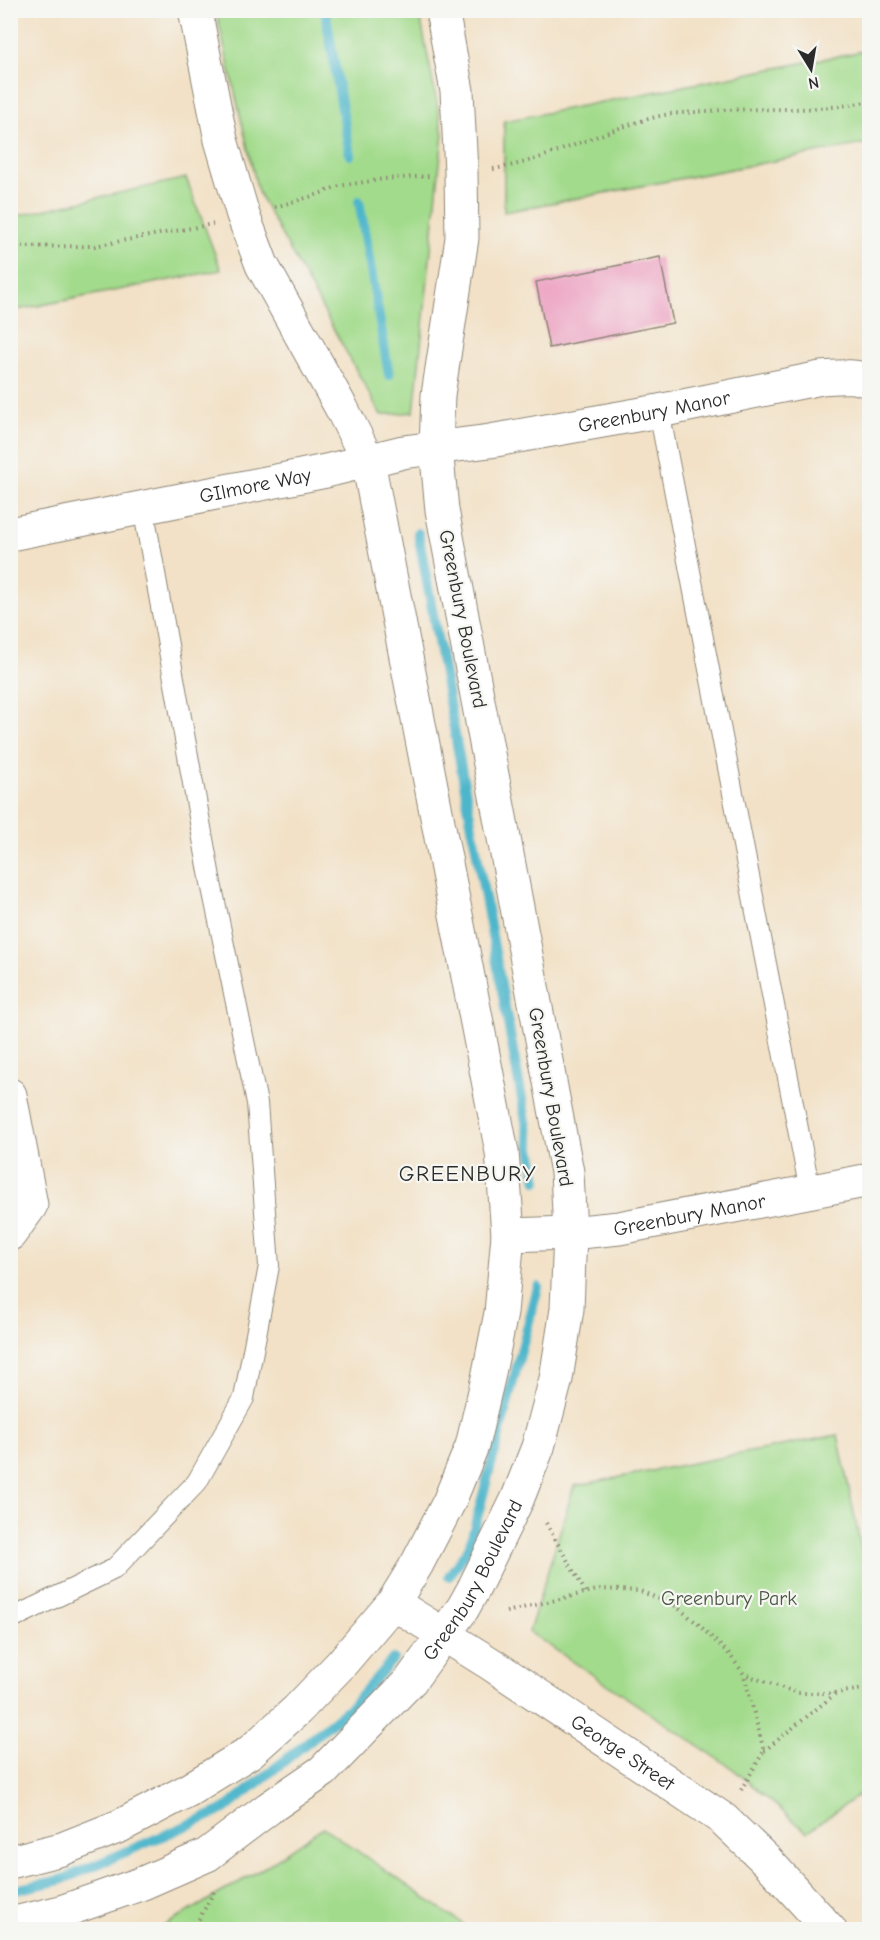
<svg xmlns="http://www.w3.org/2000/svg" width="880" height="1940" font-family="'Comic Neue',sans-serif">
<rect width="100%" height="100%" fill="#f6f6f2"/>
<filter id="ink" filterUnits="userSpaceOnUse"><feTurbulence type="fractalNoise" baseFrequency=".0167" numOctaves="2"/><feDisplacementMap in="SourceGraphic" scale="12" xChannelSelector="R" yChannelSelector="G"/><feConvolveMatrix kernelMatrix="1 2 1 2 8 2 1 2 1" color-interpolation-filters="sRGB"/></filter>
<filter id="wash" filterUnits="userSpaceOnUse"><feTurbulence type="fractalNoise" baseFrequency=".008" numOctaves="4" result="noise"/><feDisplacementMap in="SourceGraphic" scale="24" xChannelSelector="R" yChannelSelector="G"/><feGaussianBlur stdDeviation="1.35" result="paint"/><feColorMatrix in="noise" values="0 0 0 0 0 0 0 0 0 0 0 0 0 0 0 0 0 1.4 0 .05"/><feComposite in="paint" operator="in"/></filter>
<g filter="url(#wash)">
<rect width="100%" height="100%" fill="#f2e1c6"/>
<!-- green -->
<path fill="#a3db8c" stroke="#67835c" stroke-width="1.5" d="M 216,11 L 419,11 L 443,134 L 414,412 L 381,415 L 258,192 Z
M 869,50 L 869,143 L 504,212 L 504,121 Z
M 186,178 L 221,270 L 11,311 L 11,217 Z
M 838,1435 L 862,1553 L 869,1558 L 869,1787 L 807,1832 L 733,1769 L 529,1632 L 574,1486 Z
M 323,1827 L 470,1929 L 159,1929 L 265,1867 Z"/>
<g fill="none" stroke-linecap="round" stroke-linejoin="round">
<!-- stream -->
<path stroke="#4db6cb" stroke-width="10" d="M 325,10 L 350,155
M 359,201 L 389,375
M 418,533 L 537,1181
M 449,1576 L 469,1548 L 538,1287
M 10,1891 L 61,1880 L 225,1809 L 352,1706 L 393,1659"/>
</g>
<g id="blocks">
<!-- building -->
<path fill="#ec9dbf" d="M 660,257 L 673,323 L 549,348 L 536,282 Z"/>
</g>
</g>
<g filter="url(#ink)">
<use href="#blocks" fill-opacity="0" stroke="#8e8678" stroke-width="1.5"/>
<g fill="none" stroke-linecap="round" stroke-linejoin="round">
<!-- service casing -->
<g stroke="#8e8678" stroke-width="22">
<path id="service" d="M 659,411 L 810,1191
M 10,1617 L 19,1615 L 114,1569 L 197,1482 L 244,1398 L 269,1266 L 257,1103 L 211,883 L 143,507"/>
</g>
<!-- minor casing -->
<g stroke="#8e8678" stroke-width="35">
<g id="minor">
<path id="s1" d="M 10,534 L 326,471 L 403,452 L 490,441 L 659,411 L 821,378 C 837,377 856,374 870,382"/>
<path d="M 10,1095 L 31,1205 L 10,1234"/>
<path id="s2" d="M 508,1235 L 570,1233 L 619,1228 L 870,1180"/>
<path id="s3" d="M 393,1603 L 491,1664 L 723,1819 L 768,1862 L 830,1930"/>
</g>
</g>
<!-- tertiary casing -->
<g stroke="#8e8678" stroke-width="35">
<g id="tertiary">
<path d="M 10,1862 L 62,1849 L 120,1826 L 187,1791 L 250,1752 L 297,1710 L 341,1664 L 393,1603 L 417,1564 L 449,1502 L 472,1446 L 488,1378 L 501,1313 L 508,1235 L 502,1152 L 368,461 L 342,409 L 262,265 L 243,215 L 221,140 L 195,10"/>
<path id="s4" d="M 10,1924 L 61,1912 L 143,1883 L 207,1855 L 269,1808 L 323,1771 L 411,1680 L 463,1608 L 473,1590 L 517,1500 L 538,1447 L 556,1379 L 567,1309 L 570,1233 L 567,1172 L 442,510 L 436,447 L 438,395 L 462,238 L 461,172 L 457,91 L 442,10"/>
</g>
</g>
<!-- path -->
<path stroke="#8e8678" stroke-width="4" stroke-dasharray="1.5 4.5" stroke-linecap="butt" d="M 493,169 C 552,160 605,128 664,115 C 674,113 685,113 696,112 C 753,106 813,114 870,101
M 275,207 L 316,195 L 339,186 L 384,179 L 429,176
M 10,247 L 94,246 L 213,224
M 546,1523 L 586,1593
M 506,1612 L 601,1589 L 640,1591 L 676,1606 L 698,1624 L 729,1654 L 744,1674 L 797,1693 L 836,1693 L 870,1688
M 764,1751 L 835,1694
M 741,1790 L 764,1751 L 744,1675
M 193,1930 L 216,1888"/>
<!-- service -->
<use href="#service" stroke="#fff" stroke-width="20"/>
<!-- minor -->
<use href="#minor" stroke="#fff" stroke-width="33"/>
<!-- tertiary -->
<use href="#tertiary" stroke="#fff" stroke-width="33"/>
</g>
</g>
<g text-anchor="middle" dominant-baseline="central" stroke-width="4.5" stroke-linejoin="round" paint-order="stroke">
<!-- street labels -->
<g font-size="20" fill="#2b2b2b" stroke="#f6f6f2">
<text stroke="none"><textPath href="#s1" startOffset="656">Greenbury Manor</textPath></text>
<text stroke="none"><textPath href="#s1" startOffset="250">GIlmore Way</textPath></text>
<text transform="translate(463 619) rotate(79)">Greenbury Boulevard</text>
<text transform="translate(551 1097) rotate(80)">Greenbury Boulevard</text>
<text stroke="none"><textPath href="#s2" startOffset="183">Greenbury Manor</textPath></text>
<text stroke="none"><textPath href="#s4" startOffset="597">Greenbury Boulevard</textPath></text>
<text stroke="none"><textPath href="#s3" startOffset="274">George Street</textPath></text>
</g>
<!-- park labels -->
<g font-size="20" fill="#495743" stroke="#f6f6f2">
<text x="729" y="1598">Greenbury Park</text>
</g>
<!-- quarter labels -->
<g font-size="22" letter-spacing="1.5" fill="#2b2b2b" stroke="#f6f6f2">
<text x="468" y="1174">GREENBURY</text>
</g>
</g>
<!-- margin -->
<rect width="880" height="1940" fill="none" stroke="#f6f6f2" stroke-width="36"/>
<!-- north arrow -->
<g transform="translate(811 69) rotate(169)" stroke="#f6f6f2" stroke-width="4.5" paint-order="stroke">
<path d="M0-4.5L10 22L0 15L-10 22Z" fill="#2b2b2b"/>
<text y="-9" font-size="16" font-weight="bold" text-anchor="middle" fill="#2b2b2b">N</text>
</g>
</svg>
